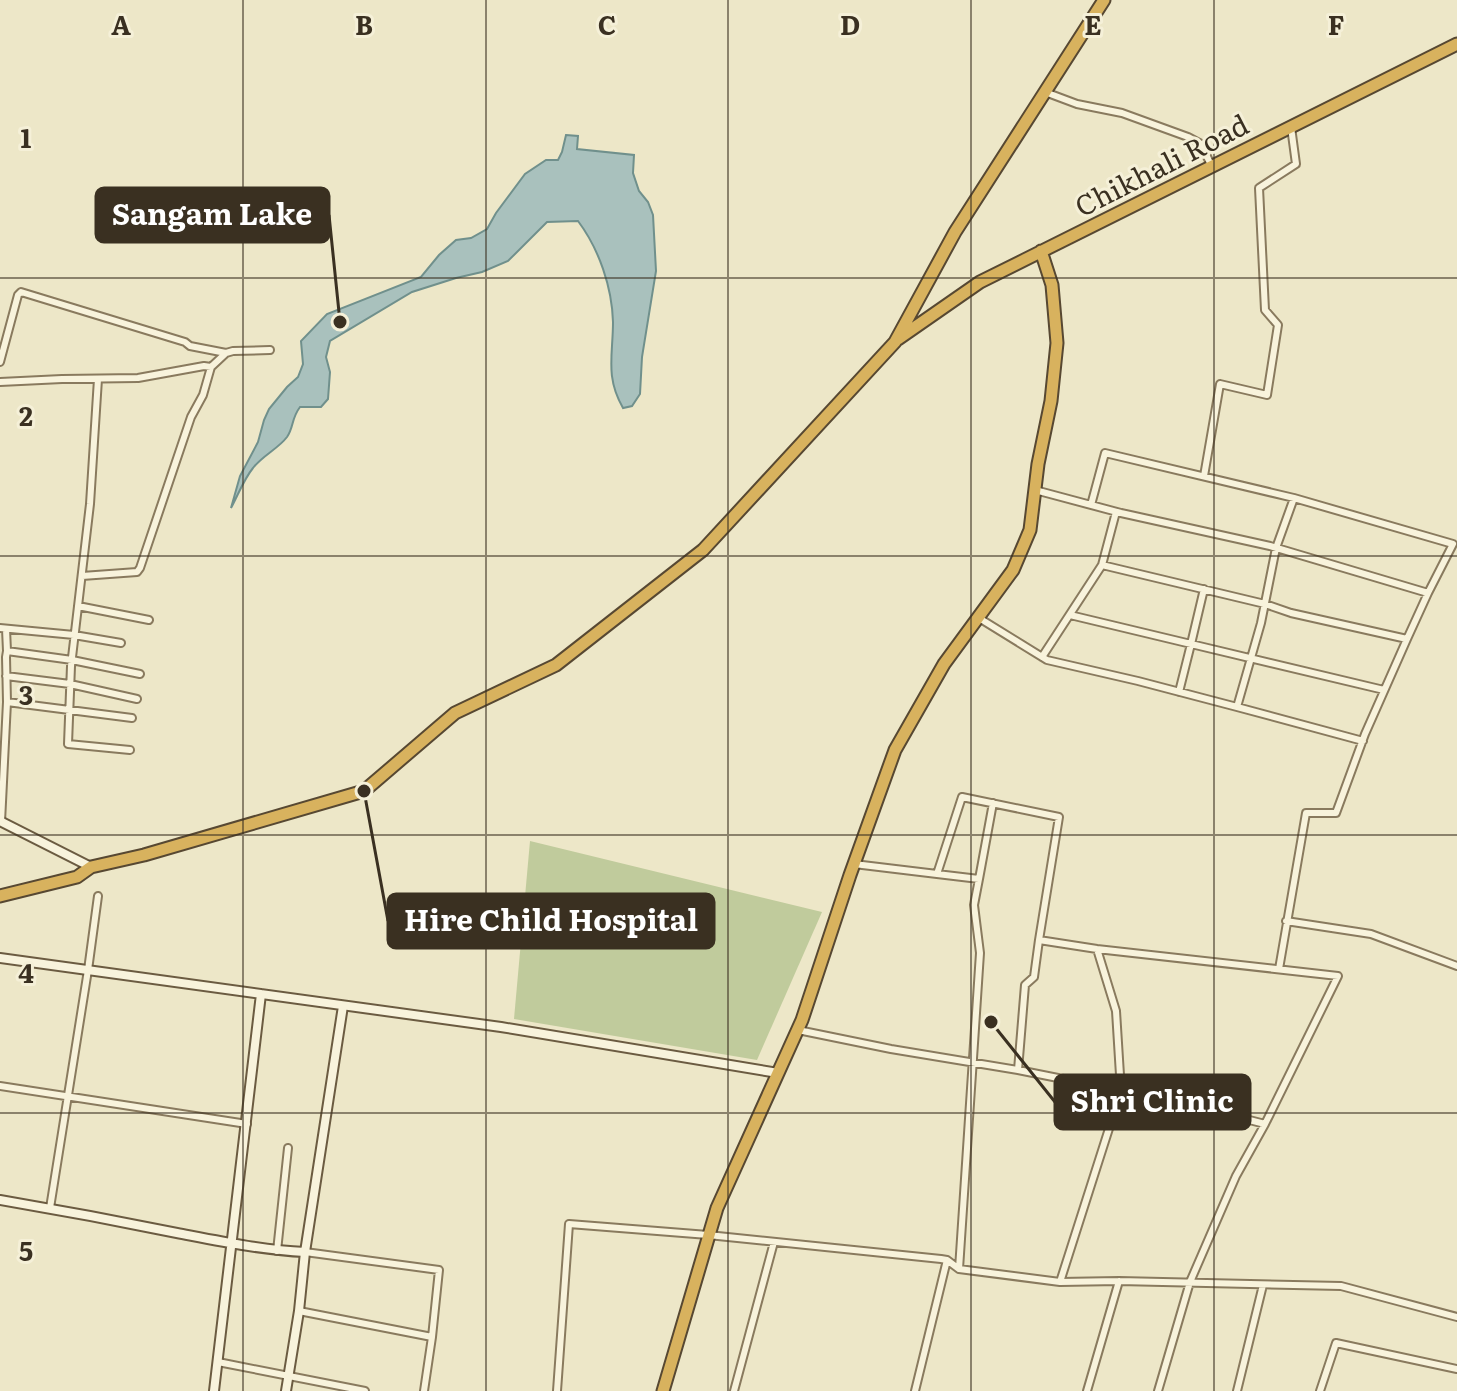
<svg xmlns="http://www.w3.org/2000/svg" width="1457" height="1391" font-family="Literata,serif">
<rect width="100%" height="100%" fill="#ede7c8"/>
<!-- green -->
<path fill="#c0cb9c" d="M 530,841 L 822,912 L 757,1060 L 514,1019 Z"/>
<!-- water -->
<path fill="#a9c1bd" stroke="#70908c" stroke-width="2" d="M 566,135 L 578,136 L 577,149 L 634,155 L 633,173 L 639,191 L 648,202 L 653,215 L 656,271 L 642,357 L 640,394 L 632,406 L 623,408 C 605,377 613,355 613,322 C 612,287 599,249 578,221 L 547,222 L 508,261 L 482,272 L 456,278 L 412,292 L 330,341 L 326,357 L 330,372 L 328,399 L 321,407 L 300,407 C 291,419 294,427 287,437 C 278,449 263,455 253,468 C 244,479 238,495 231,508 L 240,476 L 258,442 L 264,420 L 269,409 L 287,387 L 298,377 L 303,364 L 301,341 L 327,314 L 421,277 L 439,255 L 456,240 L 471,238 L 487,229 L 496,213 L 525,174 L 546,160 L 558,160 L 562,152 Z"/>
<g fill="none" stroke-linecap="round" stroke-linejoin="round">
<!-- street casing -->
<g stroke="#897a5e" stroke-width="10">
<path id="street" d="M 1045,92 L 1077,104 L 1122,113 L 1188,137 L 1201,144 L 1211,165
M 0,362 L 18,295 L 21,292 L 185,342 L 190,346 L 226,353
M 98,379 L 90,504 L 71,666 L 68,744 L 130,750
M 0,382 L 62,379 L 138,378 L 204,366 L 211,367
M 1204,476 L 1220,384 L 1267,395 L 1278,325 L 1265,310 L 1259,188 L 1296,164 L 1291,127
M 1035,490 L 1121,513 L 1270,546 L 1428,593 L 1453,544 L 1294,498 L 1105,453 L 1091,505
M 1102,565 L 1265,604 L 1291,613 L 1407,639 L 1428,593
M 82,576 L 137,572 L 140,568 L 191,417 L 203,395 L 211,367 L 226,353 L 233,351 L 270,350
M 1204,589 L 1191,644 L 1384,690
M 78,606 L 149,620
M 1070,615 L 1191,644 L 1179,692
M 979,618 L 1047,660 L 1138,681 L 1237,707 L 1261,623 L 1276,548 L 1294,498
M 0,628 L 74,635 L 121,643
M 7,651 L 72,660 L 140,674
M 1042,657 L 1102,565 L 1116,512
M 6,676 L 70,684 L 137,699
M 7,702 L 132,718
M 1237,707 L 1363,741
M 1,822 L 7,702 L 6,657 L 7,651 L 6,629
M 854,864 L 937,874 L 962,797 L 1059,817 L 1039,940
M 937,874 L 979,879 L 993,803
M 1286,921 L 1371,934 L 1457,966
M 1279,969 L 1306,813 L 1336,813 L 1365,734 L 1407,639
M 798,1030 L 891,1049 L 1018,1070 L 1025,985 L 1034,977 L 1039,940 L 1097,949 L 1338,976 L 1265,1124 L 1236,1176 L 1190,1282 L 1158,1391
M 1018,1070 L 1183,1103 L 1265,1124
M 0,1086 L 247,1124
M 50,1208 L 88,970 L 98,896
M 277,1251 L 288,1148
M 959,1269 L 980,953 L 974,905 L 979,879
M 1060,1282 L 1121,1091 L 1116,1011 L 1097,949
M 299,1311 L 432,1337 L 439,1270 L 305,1252
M 218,1362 L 365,1391
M 424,1391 L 432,1337
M 557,1391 L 569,1224 L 708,1235 L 941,1259 L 947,1260 L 959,1269 L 1060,1282 L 1119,1281 L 1341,1286 L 1457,1317
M 734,1391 L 774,1242
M 915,1391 L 947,1260
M 1087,1391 L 1119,1281
M 1237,1391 L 1263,1285
M 1320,1391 L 1336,1343 L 1457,1369"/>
</g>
<!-- secondary casing -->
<g stroke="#6b5b41" stroke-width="12">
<path id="secondary" d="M 0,821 L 91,867
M 0,958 L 501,1027 L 778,1073
M 0,1200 C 59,1210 118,1221 177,1233 C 219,1241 262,1250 305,1252
M 214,1391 L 261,994
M 286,1391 L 299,1311 L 305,1252 L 343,1006"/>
</g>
<!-- highway casing -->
<g stroke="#574832" stroke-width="15">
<path id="highway" d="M 898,339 L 980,282 L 1457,44
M 0,896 L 77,877 L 91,867 L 144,855 L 364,791 L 455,713 L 556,665 L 703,550 L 895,342 L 955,232 L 1104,0
M 663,1391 L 717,1208 L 802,1020 L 850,875 L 895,750 L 944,664 L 1013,570 L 1030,530 L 1038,464 L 1051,401 L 1057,343 L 1052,285 L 1041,251"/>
</g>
<!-- street -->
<use href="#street" stroke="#f8f3dc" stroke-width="6"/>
<!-- secondary -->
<use href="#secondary" stroke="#f8f3dc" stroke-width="8"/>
<!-- highway -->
<use href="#highway" stroke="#d8b25e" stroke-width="11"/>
</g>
<!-- grid -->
<path fill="none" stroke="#3a3021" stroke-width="2" stroke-opacity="0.55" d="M 243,0 L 243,1391M 486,0 L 486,1391M 728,0 L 728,1391M 971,0 L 971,1391M 1214,0 L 1214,1391M 0,278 L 1457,278M 0,556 L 1457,556M 0,835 L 1457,835M 0,1113 L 1457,1113"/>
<g text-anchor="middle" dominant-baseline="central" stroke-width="6" stroke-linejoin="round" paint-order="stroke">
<!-- street labels -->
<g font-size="28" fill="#3a3021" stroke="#f5f0d8">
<text transform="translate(1161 164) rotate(-27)">Chikhali Road</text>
</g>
</g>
<g font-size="26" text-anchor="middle" font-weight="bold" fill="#3a3021" stroke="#f5f0d8" stroke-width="6" stroke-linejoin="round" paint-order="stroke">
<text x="121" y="35">A</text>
<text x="364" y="35">B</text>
<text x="607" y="35">C</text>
<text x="850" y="35">D</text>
<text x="1093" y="35">E</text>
<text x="1336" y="35">F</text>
<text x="26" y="148">1</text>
<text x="26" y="426">2</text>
<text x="26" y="705">3</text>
<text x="26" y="983">4</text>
<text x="26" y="1261">5</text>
</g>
<!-- callouts -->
<path fill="none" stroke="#3a3021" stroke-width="3" d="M340 322L329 215M364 791L388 921M991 1022L1055 1102"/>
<g fill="#3a3021" stroke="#f5f0d8" stroke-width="3">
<circle cx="340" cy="322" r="8"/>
<circle cx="364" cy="791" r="8"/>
<circle cx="991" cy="1022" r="8"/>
</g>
<g fill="#3a3021" stroke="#3a3021" stroke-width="3">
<rect x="96" y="188" width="233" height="54" rx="8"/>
<rect x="388" y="894" width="326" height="54" rx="8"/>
<rect x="1055" y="1075" width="195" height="54" rx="8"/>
</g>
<g font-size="30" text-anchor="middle" font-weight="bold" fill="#fff">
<text x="212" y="225">Sangam Lake</text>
<text x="551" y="931">Hire Child Hospital</text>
<text x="1152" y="1112">Shri Clinic</text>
</g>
</svg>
